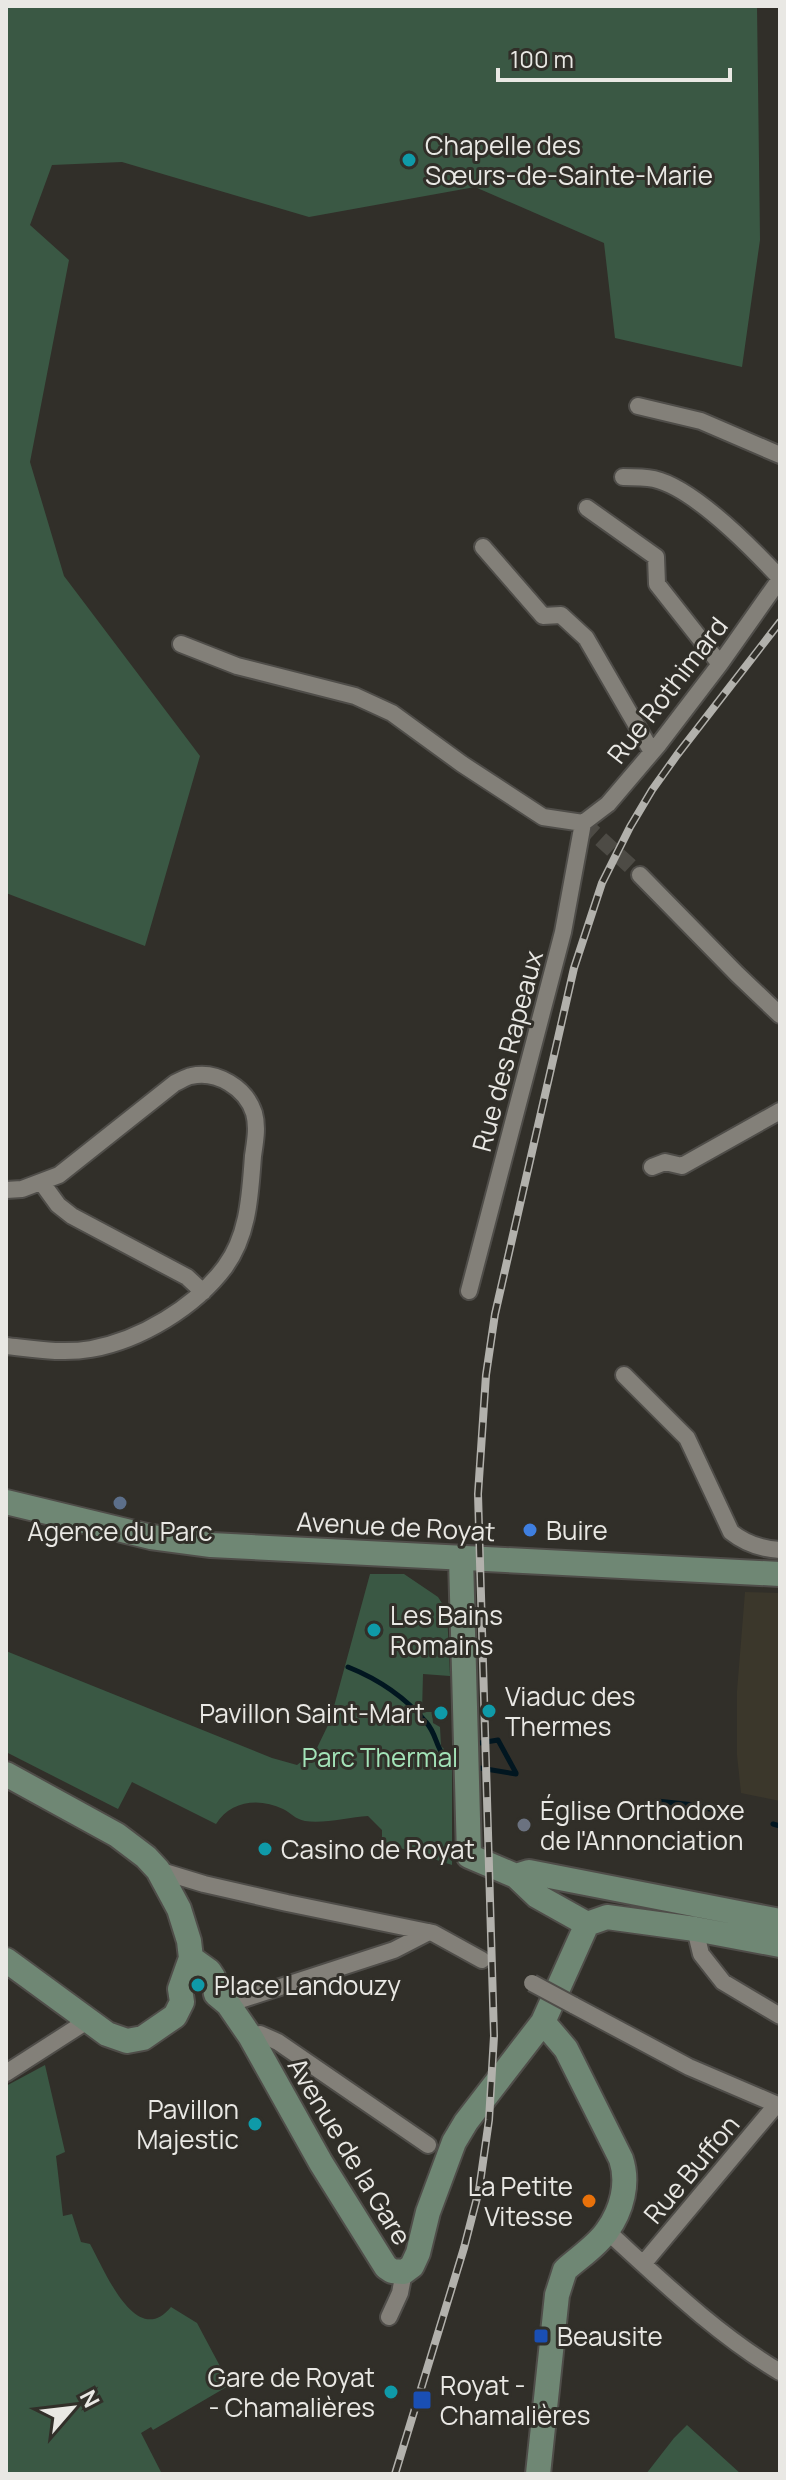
<svg xmlns="http://www.w3.org/2000/svg" width="786" height="2480" font-family="Manrope,sans-serif">
<rect width="100%" height="100%" fill="#312f29"/>
<!-- built -->
<path fill="#3b372b" d="M 745,1592 L 780,1593 L 780,1801 L 741,1793 L 737,1755 L 737,1691 Z"/>
<!-- green -->
<path fill="#3a5844" d="M 6,6 L 757,6 L 760,240 L 742,367 L 615,338 L 604,243 L 475,187 L 309,217 L 122,162 L 52,165 L 30,225 L 69,260 L 30,462 L 64,576 L 200,756 L 145,946 L 6,893 Z
M 370,1574 L 404,1574 L 438,1597 L 447,1611 L 450,1676 L 423,1674 L 422,1712 L 432,1712 L 433,1723 L 440,1727 L 441,1746 L 447,1752 L 452,1753 L 452,1865 L 382,1842 L 382,1830 L 368,1816 C 349,1817 324,1824 305,1821 C 295,1819 291,1813 283,1809 C 259,1797 230,1801 216,1824 L 132,1782 L 118,1809 L 6,1752 L 6,1651 L 272,1758 L 297,1765 L 316,1750 L 330,1721 Z
M 45,2065 L 65,2152 L 56,2156 L 63,2216 L 72,2214 L 81,2242 L 90,2244 C 104,2269 136,2350 171,2307 L 197,2323 L 230,2385 L 153,2430 L 151,2427 L 141,2433 L 162,2474 L 6,2474 L 6,2086 Z
M 687,2425 L 741,2474 L 646,2474 L 674,2438 Z"/>
<g fill="none" stroke-linecap="round" stroke-linejoin="round">
<!-- stream -->
<path stroke="#011620" stroke-width="5" d="M 348,1667 C 378,1679 405,1697 426,1722 C 441,1739 433,1757 460,1764
M 474,1744 L 498,1740 L 516,1773
M 474,1767 L 516,1774
M 657,1801 L 694,1805 L 714,1810
M 773,1824 L 780,1826"/>
<!-- street-tunnel -->
<path stroke="#4d4b45" stroke-width="16" stroke-dasharray="16 8" stroke-linecap="butt" d="M 583,823 L 640,875"/>
<!-- street casing -->
<g stroke="#4f4d49" stroke-width="20">
<path id="street" d="M 638,406 L 701,421 L 780,455
M 623,477 C 633,477 644,477 654,479 C 694,488 752,548 780,578
M 587,508 L 656,557 L 657,584 L 720,664
M 483,547 L 543,616 L 561,615 L 586,638 L 652,752
M 181,644 L 237,666 L 355,696 L 392,713 L 462,764 L 543,817 L 583,823
M 583,823 L 608,804 L 659,744 L 720,664 L 780,579
M 640,875 L 737,974 L 780,1015
M 652,1167 L 665,1162 L 682,1166 L 780,1111
M 42,1183 L 58,1205 L 72,1216 L 187,1277 L 203,1292
M 6,1190 L 22,1189 L 59,1175 L 175,1083 C 180,1081 186,1077 191,1076 C 217,1070 246,1088 254,1113 C 258,1127 255,1142 253,1156 C 250,1194 249,1234 225,1267 C 195,1307 141,1340 91,1349 C 63,1354 34,1349 6,1346
M 469,1291 L 563,932 L 583,823
M 624,1375 L 687,1438 L 731,1532 C 746,1544 761,1549 780,1550
M 158,1870 L 204,1884 L 287,1903 L 433,1933 L 482,1960
M 695,1929 L 701,1954 L 723,1982 L 780,2016
M 228,2004 L 394,1950 L 429,1932
M 573,2005 L 689,2067 L 780,2106
M 250,2036 L 260,2034 L 278,2042 L 428,2145
M 6,2073 L 87,2021
M 607,2231 C 662,2281 716,2334 780,2372
M 643,2264 L 776,2105
M 389,2317 L 400,2293 L 404,2272"/>
</g>
<!-- secondary casing -->
<g stroke="#4f4d49" stroke-width="28">
<path id="secondary" d="M 6,1502 L 151,1537 L 211,1545 L 780,1574
M 461,1558 L 469,1856 L 516,1876 L 537,1896 L 587,1924
M 6,1774 L 117,1835 L 146,1857 L 158,1870 L 179,1909 L 189,1941 L 191,1958 L 180,1989 L 182,2002 L 175,2016 L 143,2038 L 127,2041 L 107,2034 L 6,1960
M 516,1876 L 529,1872 L 780,1921
M 191,1958 L 209,1971 L 213,1977 L 216,1994 L 228,2004 L 250,2036 L 321,2163 L 386,2267 L 392,2271 L 404,2272 L 412,2266 L 418,2253 L 428,2212 L 454,2142 L 466,2122 L 543,2022 L 587,1924 L 607,1917 L 695,1929 L 780,1945
M 538,2474 L 557,2295 L 565,2270 C 578,2258 597,2246 607,2231 C 622,2210 629,2183 621,2159 L 566,2049 L 543,2022"/>
</g>
<!-- street -->
<use href="#street" stroke="#838079" stroke-width="16"/>
<!-- secondary -->
<use href="#secondary" stroke="#6f8774" stroke-width="24"/>
<!-- rail casing -->
<g stroke="#b2b1ac" stroke-width="8">
<path id="rail" d="M 395,2474 L 464,2248 L 479,2190 L 489,2120 L 494,2036 L 478,1494 L 486,1375 L 495,1314 L 574,968 L 602,883 L 630,827 L 652,790 L 677,755 L 780,622"/>
</g>
<!-- rail -->
<use href="#rail" stroke="#312f29" stroke-width="5" stroke-dasharray="15" stroke-linecap="butt"/>
<!-- street-bridge casing -->
<g stroke="#4f4d49" stroke-width="20" stroke-linecap="butt">
<path id="street-bridge" d="M 532,1983 L 573,2005"/>
</g>
<!-- street-bridge -->
<use href="#street-bridge" stroke="#838079" stroke-width="16"/>
</g>
<!-- markers -->
<g fill="#0f9aa8" stroke="#312f29" stroke-width="3">
<circle cx="409" cy="160" r="8"/>
<circle cx="374" cy="1630" r="8"/>
<circle cx="489" cy="1711" r="8"/>
<circle cx="441" cy="1713" r="8"/>
<circle cx="265" cy="1849" r="8"/>
<circle cx="198" cy="1985" r="8"/>
<circle cx="255" cy="2124" r="8"/>
<circle cx="391" cy="2392" r="8"/>
</g>
<circle fill="#5c6f8a" stroke="#312f29" stroke-width="3" cx="120" cy="1503" r="8"/>
<circle fill="#3f7fe0" stroke="#312f29" stroke-width="3" cx="530" cy="1530" r="8"/>
<circle fill="#6b7280" stroke="#312f29" stroke-width="3" cx="524" cy="1825" r="8"/>
<circle fill="#e8710a" stroke="#312f29" stroke-width="3" cx="589" cy="2201" r="8"/>
<g fill="#1a4fb4" stroke="#312f29" stroke-width="3">
<rect x="533" y="2328" width="16" height="16" rx="4"/>
<rect x="412" y="2390" width="20" height="20" rx="4"/>
</g>
<g text-anchor="middle" dominant-baseline="central" stroke-width="6" stroke-linejoin="round" paint-order="stroke">
<!-- poi labels -->
<g font-size="26" fill="#e9e8e4" stroke="#312f29" text-anchor="start">
<text x="425" y="145">Chapelle des<tspan x="425" dy="30">Sœurs-de-Sainte-Marie</tspan></text>
<text x="546" y="1530">Buire</text>
<text x="120" y="1531" text-anchor="middle">Agence du Parc</text>
<text x="390" y="1615">Les Bains<tspan x="390" dy="30">Romains</tspan></text>
<text x="505" y="1696">Viaduc des<tspan x="505" dy="30">Thermes</tspan></text>
<text x="425" y="1713" text-anchor="end">Pavillon Saint-Mart</text>
<text x="540" y="1810">Église Orthodoxe<tspan x="540" dy="30">de l'Annonciation</tspan></text>
<text x="281" y="1849">Casino de Royat</text>
<text x="214" y="1985">Place Landouzy</text>
<text x="239" y="2109" text-anchor="end">Pavillon<tspan x="239" dy="30">Majestic</tspan></text>
<text x="573" y="2186" text-anchor="end">La Petite<tspan x="573" dy="30">Vitesse</tspan></text>
<text x="557" y="2336">Beausite</text>
<text x="375" y="2377" text-anchor="end">Gare de Royat<tspan x="375" dy="30">- Chamalières</tspan></text>
<text x="440" y="2385">Royat -<tspan x="440" dy="30">Chamalières</tspan></text>
</g>
<!-- street labels -->
<g font-size="26" fill="#e9e8e4" stroke="#312f29">
<text transform="translate(667 690) rotate(-52)">Rue Rothimard</text>
<text transform="translate(507 1051) rotate(-75)">Rue des Rapeaux</text>
<text transform="translate(396 1526) rotate(3)">Avenue de Royat</text>
<text transform="translate(350 2151) rotate(59)">Avenue de la Gare</text>
<text transform="translate(691 2169) rotate(-50)">Rue Buffon</text>
</g>
<!-- park labels -->
<g font-size="26" fill="#a3e3b8" stroke="#312f29">
<text x="380" y="1757">Parc Thermal</text>
</g>
</g>
<!-- border -->
<rect width="786" height="2480" fill="none" stroke="#e9e8e4" stroke-width="16"/>
<!-- north arrow -->
<g transform="translate(72 2408) rotate(62)" stroke="#312f29" stroke-width="6" paint-order="stroke">
<path d="M0-6L14 30L0 20L-14 30Z" fill="#e9e8e4"/>
<text y="-12" font-size="22" font-weight="bold" text-anchor="middle" fill="#e9e8e4">N</text>
</g>
<!-- scale -->
<path d="M498 68v12h232v-12" fill="none" stroke="#e9e8e4" stroke-width="4"/>
<text x="510" y="68" font-size="24" fill="#e9e8e4" stroke="#312f29" stroke-width="6" paint-order="stroke">100 m</text>
</svg>
